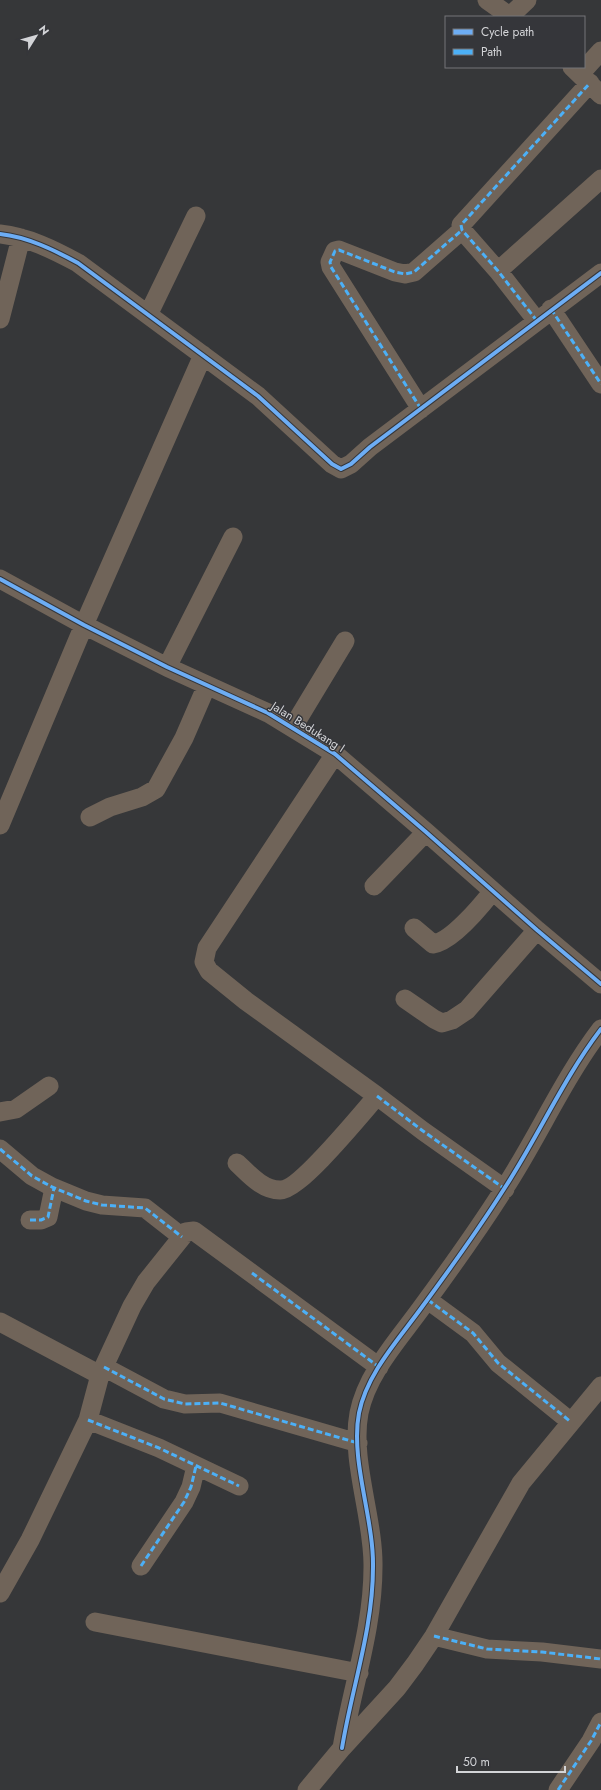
<svg xmlns="http://www.w3.org/2000/svg" width="601" height="1790" font-family="Jost,sans-serif">
<rect width="100%" height="100%" fill="#363739"/>
<g fill="none" stroke-linecap="round" stroke-linejoin="round">
<!-- minor -->
<path stroke="#706459" stroke-width="19" d="M 487,0 L 511,17
M 510,16 L 527,0
M 572,67 L 601,95
M 580,74 L 601,51
M 0,234 C 28,237 54,250 78,263 L 258,396 L 332,464 L 341,469 L 351,464 L 370,447 L 601,273
M 498,271 L 601,179
M 551,309 L 601,384
M 148,315 L 196,216
M 0,319 L 21,238
M 537,321 L 498,271 L 462,230 L 461,225 L 590,83
M 421,409 L 331,267 L 330,262 L 335,251 L 339,250 L 395,272 L 405,274 L 414,272 L 462,230
M 0,579 L 84,625 L 167,667 L 268,713 L 335,754 L 426,832 L 537,930 L 601,984
M 167,667 L 233,537
M 293,727 L 345,641
M 335,754 L 207,948 L 204,962 L 209,971 L 246,1001 L 377,1096 L 423,1131 L 505,1189
M 90,817 L 110,807 L 142,797 L 156,789 L 184,738 L 207,685
M 0,825 L 84,625 L 203,355
M 374,886 L 426,832
M 414,928 L 433,944 C 451,942 481,906 492,892
M 405,999 L 434,1019 L 442,1023 L 452,1020 L 467,1010 L 537,930
M 0,1112 L 16,1109 L 49,1086
M 0,1149 L 32,1176 L 52,1187 L 86,1201 L 102,1205 L 145,1208 L 182,1237
M 237,1163 C 249,1174 262,1190 280,1190 C 299,1191 362,1113 377,1096
M 30,1220 L 41,1220 L 48,1217 L 54,1188
M 428,1300 L 473,1333 L 498,1363 L 571,1422
M 0,1322 L 100,1375
M 104,1367 L 164,1399 L 185,1404 L 220,1403 L 358,1443
M 88,1420 L 159,1448 L 239,1486
M 141,1566 L 184,1502 L 191,1487 L 196,1466
M 0,1593 L 30,1540 L 88,1420 L 100,1375 L 132,1306 L 146,1282 L 186,1232 L 194,1231 L 379,1367
M 95,1622 L 359,1673
M 434,1636 L 487,1649 L 542,1652 L 601,1659
M 342,1748 C 352,1687 373,1629 373,1567 C 374,1519 350,1460 359,1413 C 367,1373 399,1339 422,1307 C 450,1269 478,1230 504,1189 C 538,1137 563,1079 601,1029
M 307,1790 L 342,1748 L 397,1688 L 415,1664 L 434,1636 L 521,1483 L 601,1386
M 558,1790 L 591,1741 L 601,1722"/>
<!-- quiet -->
<path stroke="#4cb0f7" stroke-width="3" stroke-dasharray="6 3" stroke-linecap="butt" d="M 551,309 L 601,384
M 537,321 L 498,271 L 462,230 L 461,225 L 590,83
M 421,409 L 331,267 L 330,262 L 335,251 L 339,250 L 395,272 L 405,274 L 414,272 L 462,230
M 377,1096 L 423,1131 L 505,1189
M 0,1149 L 32,1176 L 52,1187 L 86,1201 L 102,1205 L 145,1208 L 182,1237
M 30,1220 L 41,1220 L 48,1217 L 54,1188
M 252,1273 L 379,1367
M 428,1300 L 473,1333 L 498,1363 L 571,1422
M 104,1367 L 164,1399 L 185,1404 L 220,1403 L 358,1443
M 88,1420 L 159,1448 L 239,1486
M 141,1566 L 184,1502 L 191,1487 L 196,1466
M 434,1636 L 487,1649 L 542,1652 L 601,1659
M 558,1790 L 591,1741 L 601,1722"/>
<!-- cycleway casing -->
<g stroke="#35363a" stroke-width="6">
<path id="cycleway" d="M 0,234 C 28,237 54,250 78,263 L 258,396 L 332,464 L 341,469 L 351,464 L 370,447 L 601,273
M 0,579 L 84,625 L 167,667 L 268,713 L 335,754 L 426,832 L 537,930 L 601,984
M 342,1748 C 352,1687 373,1629 373,1567 C 374,1519 350,1460 359,1413 C 367,1373 399,1339 422,1307 C 450,1269 478,1230 504,1189 C 538,1137 563,1079 601,1029"/>
</g>
<!-- cycleway -->
<use href="#cycleway" stroke="#6dadf4" stroke-width="4"/>
</g>
<g text-anchor="middle" dominant-baseline="central" stroke-width="3" stroke-linejoin="round" paint-order="stroke">
<!-- street labels -->
<g font-size="12" fill="#d3d4d7" stroke="#35363a">
<text transform="translate(308 727) rotate(32)">Jalan Bedukang I</text>
</g>
</g>
<!-- legend -->
<rect x="445" y="16" width="140" height="52" fill="#35363a" stroke="#747579"/>
<rect x="453" y="29" width="20" height="6" fill="#6dadf4" stroke="#747579"/>
<text x="481" y="36" font-size="12" fill="#d3d4d7">Cycle path</text>
<rect x="453" y="49" width="20" height="6" fill="#4cb0f7" stroke="#747579"/>
<text x="481" y="56" font-size="12" fill="#d3d4d7">Path</text>
<!-- north arrow -->
<g transform="translate(36 36) rotate(53)" stroke="#35363a" stroke-width="3" paint-order="stroke">
<path d="M0-3L7 15L0 10L-7 15Z" fill="#d3d4d7"/>
<text y="-6" font-size="11" font-weight="bold" text-anchor="middle" fill="#d3d4d7">N</text>
</g>
<!-- scale -->
<path d="M457 1766v6h108v-6" fill="none" stroke="#d3d4d7" stroke-width="2"/>
<text x="463" y="1766" font-size="12" fill="#d3d4d7" stroke="#35363a" stroke-width="3" paint-order="stroke">50 m</text>
</svg>
